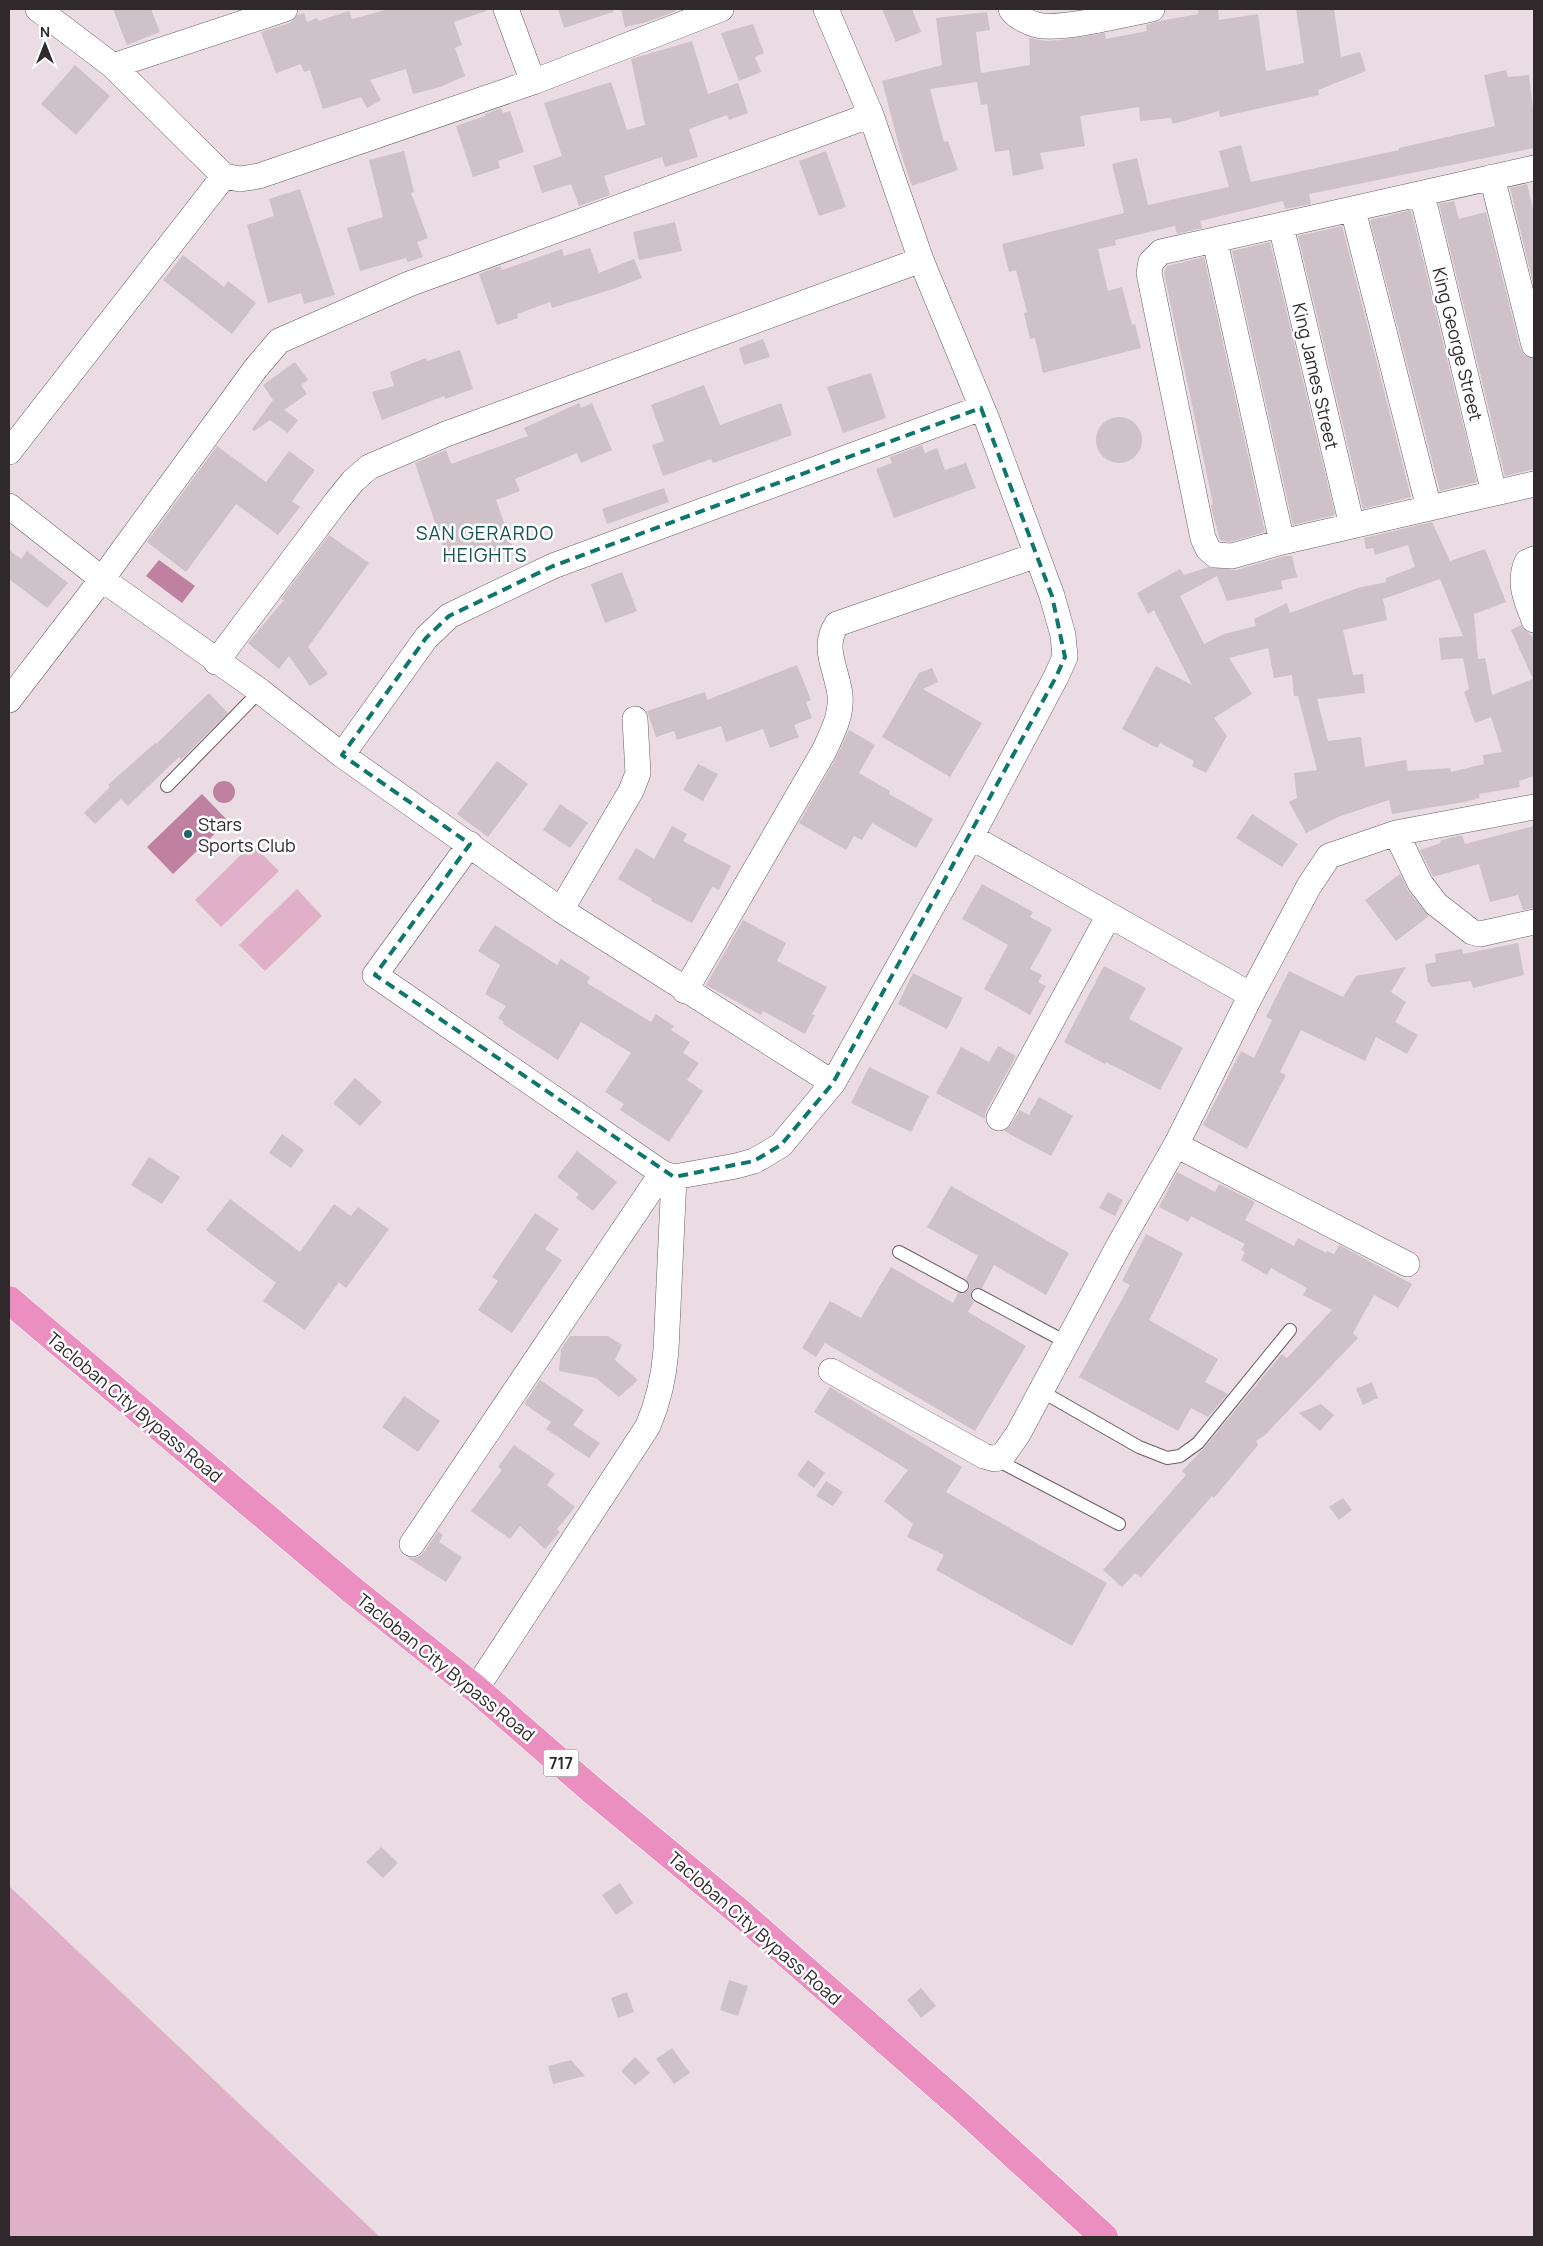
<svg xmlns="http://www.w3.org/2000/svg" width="1543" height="2246" font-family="Manrope,sans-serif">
<rect width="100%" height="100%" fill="#eadce2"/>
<!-- green -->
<path fill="#dfb0c7" d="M 252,844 L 279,871 L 221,927 L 195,900 Z
M 297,889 L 322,916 L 265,971 L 239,945 Z
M 9,1886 L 380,2237 L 9,2237 Z"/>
<!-- water -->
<path fill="#c080a1" d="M 159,560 L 195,586 L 182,603 L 146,576 Z
M213 792a11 11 0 1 1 22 0a11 11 0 1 1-22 0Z
M 202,794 L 228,821 L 173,874 L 147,847 Z"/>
<!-- building -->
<path fill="#cfc1c8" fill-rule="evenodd" d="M 113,9 L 151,9 L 160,32 L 127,45 Z
M 389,9 L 485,9 L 486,11 L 454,22 L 462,45 L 455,48 L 465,76 L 440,87 L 413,94 L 406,69 L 370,80 L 381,100 L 367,108 L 361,97 L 323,109 L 310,70 L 304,72 L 301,64 L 276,73 L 261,32 L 290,23 L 297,15 L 304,13 L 307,22 L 317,18 L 318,21 L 349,11 L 352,19 Z
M 558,9 L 613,9 L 613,12 L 564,28 Z
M 621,9 L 675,9 L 676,11 L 647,22 L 625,27 Z
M 882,9 L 912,9 L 921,32 L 896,42 Z
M 1198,9 L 1218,9 L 1219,20 L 1258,14 L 1266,71 L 1304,63 L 1296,9 L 1334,9 L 1341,57 L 1360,52 L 1366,71 L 1318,90 L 1319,95 L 1220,117 L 1219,111 L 1173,124 L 1171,118 L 1140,121 L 1139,107 L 1080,116 L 1085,146 L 1040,153 L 1044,169 L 1013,176 L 1009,150 L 995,152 L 987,104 L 981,105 L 977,82 L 930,89 L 944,142 L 948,141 L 958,170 L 912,186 L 902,157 L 882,81 L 942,65 L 936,18 L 987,12 L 990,30 L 976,32 L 981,73 L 1030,65 L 1029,38 L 1046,41 L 1061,40 L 1105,33 L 1106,39 L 1147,31 L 1146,25 L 1160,21 L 1198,14 Z
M 753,24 L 764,53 L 755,57 L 761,72 L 739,81 L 721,33 Z
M 692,41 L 708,94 L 738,83 L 748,113 L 729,120 L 727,115 L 689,129 L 698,157 L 665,167 L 662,157 L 604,176 L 610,195 L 579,206 L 571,184 L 542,193 L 533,166 L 562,156 L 544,103 L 611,82 L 627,130 L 645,125 L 631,59 Z
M 75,65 L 110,96 L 76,135 L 41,104 Z
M 1506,70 L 1508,77 L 1529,75 L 1534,117 L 1534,148 L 1309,194 L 1311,204 L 1285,209 L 1283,201 L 1200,221 L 1202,228 L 1177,234 L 1175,226 L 1115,240 L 1116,245 L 1098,249 L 1108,291 L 1122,287 L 1132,325 L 1135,324 L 1141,348 L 1043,373 L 1035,338 L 1030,339 L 1024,313 L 1027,312 L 1016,270 L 1009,272 L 1002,244 L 1124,213 L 1112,164 L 1137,158 L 1148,205 L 1229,187 L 1219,151 L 1241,145 L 1251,182 L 1399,150 L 1399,148 L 1495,126 L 1484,75 Z
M 501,108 L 503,113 L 510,111 L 524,152 L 498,161 L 500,168 L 473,177 L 456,126 L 485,116 L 485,114 Z
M 404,151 L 414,192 L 411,193 L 428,238 L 417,242 L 423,257 L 408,262 L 406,258 L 360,271 L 347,228 L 383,217 L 369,160 Z
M 826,151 L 846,207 L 819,216 L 799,161 Z
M 1527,184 L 1534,213 L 1534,287 L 1510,188 Z
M 300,189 L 335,295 L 304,304 L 301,293 L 268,303 L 247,225 L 274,216 L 269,199 Z
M 1454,201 L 1459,219 L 1486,212 L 1520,348 L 1524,355 L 1534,359 L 1534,469 L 1505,476 L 1439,204 Z
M 1411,210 L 1477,482 L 1440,491 L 1370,220 Z
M 675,222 L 682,251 L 639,260 L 633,232 Z
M 1342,226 L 1411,497 L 1363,509 L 1298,236 Z
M 1270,242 L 1335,515 L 1293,525 L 1232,251 Z
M 590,248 L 599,273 L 634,259 L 642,278 L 616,288 L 552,308 L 550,302 L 517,314 L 518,318 L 497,325 L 479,274 L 500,266 L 502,270 L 562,249 L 564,256 Z
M 183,255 L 224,287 L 228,281 L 256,303 L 232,334 L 163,280 Z
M 1204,257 L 1265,532 L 1230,542 L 1220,540 L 1212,511 L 1211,505 L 1213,504 L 1164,273 L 1167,266 Z
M 763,339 L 770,357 L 744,365 L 739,348 Z
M 460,350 L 473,389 L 445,399 L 444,396 L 382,420 L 372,392 L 394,386 L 390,372 L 426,358 L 427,361 Z
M 295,362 L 308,380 L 301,385 L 307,394 L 284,410 L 298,420 L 288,433 L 270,420 L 254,431 L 252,429 L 273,400 L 263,385 Z
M 871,373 L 886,418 L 843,433 L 827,387 Z
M 704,385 L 720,425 L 781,403 L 792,435 L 713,463 L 711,459 L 663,476 L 652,445 L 664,441 L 651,405 Z
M 579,403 L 581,408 L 592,403 L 612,450 L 581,463 L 577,453 L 515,479 L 520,491 L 496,500 L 512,545 L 489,553 L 487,548 L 448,561 L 415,463 L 446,450 L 451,464 L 528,436 L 524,428 Z
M1096 440a23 23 0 1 1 46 0a23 23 0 1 1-46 0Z
M 922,445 L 925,453 L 937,448 L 945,470 L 966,463 L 976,488 L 894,518 L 876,469 L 892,463 L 890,457 Z
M 217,446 L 266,482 L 289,451 L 315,470 L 292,501 L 300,507 L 278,535 L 236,504 L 186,572 L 147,542 Z
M 664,488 L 669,502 L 607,524 L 602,509 Z
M 1432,522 L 1450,561 L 1485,549 L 1506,602 L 1474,614 L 1478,659 L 1485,658 L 1492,695 L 1533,679 L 1511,630 L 1521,625 L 1534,638 L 1534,776 L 1519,781 L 1520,787 L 1479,794 L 1480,798 L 1464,802 L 1392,814 L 1389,800 L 1338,817 L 1306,833 L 1289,802 L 1297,798 L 1294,773 L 1317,770 L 1298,696 L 1294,696 L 1292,675 L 1274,678 L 1268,648 L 1229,658 L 1252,694 L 1214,718 L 1227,736 L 1206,773 L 1192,766 L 1194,761 L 1160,743 L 1157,748 L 1122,729 L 1156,666 L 1192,685 L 1154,610 L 1148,614 L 1137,593 L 1180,569 L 1184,575 L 1209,567 L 1236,570 L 1285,556 L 1292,556 L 1297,577 L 1281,581 L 1283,589 L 1227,601 L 1217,576 L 1180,596 L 1204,644 L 1224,634 L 1256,626 L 1254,619 L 1287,603 L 1290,613 L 1358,588 L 1386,582 L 1386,578 L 1415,567 L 1408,545 L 1375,555 L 1373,548 L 1366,549 L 1364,538 ZM 1440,579 L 1463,636 L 1439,638 L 1441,660 L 1463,658 L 1469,689 L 1464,692 L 1475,723 L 1491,717 L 1502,752 L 1483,755 L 1484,764 L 1451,772 L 1450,768 L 1408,771 L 1406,760 L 1365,767 L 1361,737 L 1328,741 L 1317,699 L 1365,693 L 1363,674 L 1353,675 L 1343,630 L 1387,620 L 1383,599 Z
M 329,535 L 369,563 L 308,647 L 328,674 L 310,686 L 289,656 L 279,669 L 248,643 L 284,600 L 281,599 Z
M 9,550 L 21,559 L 27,551 L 68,583 L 47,608 L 9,579 Z
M 622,572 L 637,611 L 605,623 L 591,584 Z
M 797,665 L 811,700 L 806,702 L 812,718 L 794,725 L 799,737 L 770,748 L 763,729 L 726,742 L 721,726 L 677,740 L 674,731 L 656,737 L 647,711 L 705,692 L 707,700 Z
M 932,668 L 938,682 L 923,689 L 982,723 L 950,777 L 882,737 L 919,673 Z
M 209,693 L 228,713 L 181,760 L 179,757 L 128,806 L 121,799 L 95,824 L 84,813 L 110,787 L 108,785 L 155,743 L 156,744 Z
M 849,730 L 875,745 L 859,773 L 890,791 L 889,794 L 933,819 L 916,848 L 872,823 L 862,840 L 854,836 L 846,850 L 799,823 L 836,758 Z
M 497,761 L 528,784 L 488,837 L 457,814 Z
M 698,764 L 718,774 L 703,801 L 683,790 Z
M 560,804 L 588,823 L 570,848 L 543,830 Z
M 1252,814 L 1298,844 L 1282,867 L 1236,838 Z
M 672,826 L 687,834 L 683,841 L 731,866 L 719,890 L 712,887 L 692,923 L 651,901 L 652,899 L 618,879 L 636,848 L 654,859 Z
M 1534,826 L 1534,908 L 1523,910 L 1518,895 L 1490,902 L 1479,864 L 1433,877 L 1420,850 L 1441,843 L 1440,841 L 1452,837 L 1462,835 L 1465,844 Z
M 1400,874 L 1409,892 L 1429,916 L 1396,941 L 1365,900 Z
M 982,884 L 1033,912 L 1030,917 L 1052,929 L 1030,969 L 1042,975 L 1038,982 L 1046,986 L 1030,1015 L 984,989 L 1008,945 L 962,919 Z
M 743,920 L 786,943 L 777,961 L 827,987 L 812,1014 L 815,1015 L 805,1034 L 763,1011 L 761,1015 L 706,985 Z
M 495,925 L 557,965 L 561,959 L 590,977 L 587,983 L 651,1022 L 656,1014 L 674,1026 L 671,1030 L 690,1042 L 683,1053 L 699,1063 L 687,1080 L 703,1091 L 669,1142 L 620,1110 L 624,1104 L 605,1092 L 631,1053 L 581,1022 L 558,1060 L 503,1024 L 504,1022 L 498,1018 L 506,1006 L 485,994 L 500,965 L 478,951 Z
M 1518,943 L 1524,975 L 1473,988 L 1471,981 L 1432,987 L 1428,982 L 1425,964 L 1436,962 L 1435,954 L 1462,949 L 1463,954 Z
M 1104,966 L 1146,988 L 1129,1019 L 1183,1048 L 1160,1090 L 1106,1062 L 1105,1064 L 1064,1042 Z
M 1406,967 L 1391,992 L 1406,1002 L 1395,1022 L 1418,1035 L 1407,1054 L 1376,1037 L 1365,1061 L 1301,1030 L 1280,1072 L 1286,1075 L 1247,1149 L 1203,1125 L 1241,1051 L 1254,1058 L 1272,1020 L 1266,1017 L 1289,971 L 1343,997 L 1356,976 Z
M 913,973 L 963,998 L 947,1029 L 898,1004 Z
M 998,1046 L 1016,1056 L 986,1111 L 985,1119 L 936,1093 L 961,1047 L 989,1062 Z
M 869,1067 L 929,1096 L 911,1132 L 851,1103 Z
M 355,1078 L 382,1102 L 360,1126 L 333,1103 Z
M 1039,1097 L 1073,1116 L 1051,1156 L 1004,1131 L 1011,1125 L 1020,1110 L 1029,1115 Z
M 282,1134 L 304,1150 L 291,1168 L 269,1153 Z
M 577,1151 L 617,1182 L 593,1211 L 576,1198 L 579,1194 L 557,1177 Z
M 149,1157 L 180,1177 L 162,1204 L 131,1185 Z
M 1177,1172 L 1215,1192 L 1219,1184 L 1255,1202 L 1245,1220 L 1294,1246 L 1298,1238 L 1326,1253 L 1327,1251 L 1334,1254 L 1339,1245 L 1412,1284 L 1398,1308 L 1374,1295 L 1353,1333 L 1358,1338 L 1265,1435 L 1256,1441 L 1258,1445 L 1214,1498 L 1212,1496 L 1141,1577 L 1135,1573 L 1122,1587 L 1103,1570 L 1186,1475 L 1182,1471 L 1204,1448 L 1282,1354 L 1287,1358 L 1332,1310 L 1303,1295 L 1307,1288 L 1271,1268 L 1267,1275 L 1241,1260 L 1245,1252 L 1241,1250 L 1245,1244 L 1191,1216 L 1188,1222 L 1159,1207 Z
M 951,1186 L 1069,1253 L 1046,1295 L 994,1265 L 982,1288 L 974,1288 L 971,1292 L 971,1299 L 974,1302 L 968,1312 L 1026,1346 L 975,1431 L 825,1343 L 816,1357 L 802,1348 L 830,1301 L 861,1318 L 891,1267 L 953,1303 L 958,1293 L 963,1294 L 969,1290 L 970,1285 L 966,1279 L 978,1256 L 927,1227 Z
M 1108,1192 L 1123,1200 L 1115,1216 L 1099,1208 Z
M 230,1199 L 300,1252 L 334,1204 L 351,1216 L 358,1207 L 389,1229 L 346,1288 L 339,1282 L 305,1330 L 263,1301 L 276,1283 L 206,1230 Z
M 535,1213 L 559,1229 L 545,1249 L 562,1260 L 512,1333 L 478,1310 L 498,1281 L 492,1277 Z
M 1146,1234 L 1183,1253 L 1149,1320 L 1218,1359 L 1205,1382 L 1228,1394 L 1208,1417 L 1191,1408 L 1178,1431 L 1079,1377 L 1130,1285 L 1122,1281 Z
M 570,1336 L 608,1336 L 622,1345 L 615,1360 L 638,1380 L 619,1397 L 596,1378 L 559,1371 L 561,1349 Z
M 540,1380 L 584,1410 L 573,1425 L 600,1443 L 589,1458 L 546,1429 L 551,1422 L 524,1404 Z
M 1372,1382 L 1378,1398 L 1363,1405 L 1356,1389 Z
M 830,1387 L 962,1467 L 946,1492 L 1107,1583 L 1072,1646 L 936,1570 L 944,1555 L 907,1537 L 913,1524 L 884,1501 L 908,1470 L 814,1412 Z
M 404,1396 L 440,1421 L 418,1452 L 382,1427 Z
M 1321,1404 L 1334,1415 L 1320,1431 L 1299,1413 Z
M 514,1445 L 555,1474 L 547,1485 L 575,1507 L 557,1529 L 560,1532 L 545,1549 L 520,1526 L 510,1539 L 471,1511 L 502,1470 L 498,1467 Z
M 808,1460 L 825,1473 L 814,1488 L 797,1475 Z
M 826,1481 L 843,1492 L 833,1506 L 816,1496 Z
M 1343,1498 L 1352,1510 L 1339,1520 L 1329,1507 Z
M 438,1531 L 443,1535 L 439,1542 L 462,1557 L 446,1582 L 408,1558 L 418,1557 L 424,1552 Z
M 381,1847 L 398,1863 L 383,1878 L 366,1862 Z
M 620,1883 L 633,1903 L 616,1915 L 602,1895 Z
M 729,1980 L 748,1986 L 738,2016 L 720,2010 Z
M 921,1988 L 936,2006 L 921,2018 L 907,2000 Z
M 627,1992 L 634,2012 L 618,2018 L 611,1998 Z
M 672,2048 L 690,2073 L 674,2084 L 656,2059 Z
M 635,2057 L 650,2073 L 635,2085 L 621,2071 Z
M 571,2060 L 585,2076 L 553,2084 L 548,2066 Z"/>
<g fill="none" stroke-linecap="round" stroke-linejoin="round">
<!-- service casing -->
<g stroke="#6a5e64" stroke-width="14">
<path id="service" d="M 167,786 L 260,691
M 899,1252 L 962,1286
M 978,1295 L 1066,1342
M 1041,1391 L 1139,1447 L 1167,1458 L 1180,1456 L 1198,1443 L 1290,1330
M 995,1459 L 1119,1524"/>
</g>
<!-- minor casing -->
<g stroke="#6a5e64" stroke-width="26">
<path id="minor" d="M 38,9 L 113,66 L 224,176 L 240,179 L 259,176 L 533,82 L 721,9
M 506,9 L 533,82
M 826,9 L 871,115 L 921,260 L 988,422 L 1052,596 L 1063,635 L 1065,657 L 1056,677 L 971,837
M 1011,9 C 1015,16 1028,23 1037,25 C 1059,31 1127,14 1152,9
M 113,66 L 285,9
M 1534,168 L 1161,252 L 1151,262 L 1149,273 L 1203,538 L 1208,549 L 1215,555 L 1232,556 L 1282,542 L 1534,484
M 1492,177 L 1534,345
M 1422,194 L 1494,493
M 1353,210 L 1429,508
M 1281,226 L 1352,526
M 1215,241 L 1282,542
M 9,452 L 224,176
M 9,506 L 102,579 L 260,691 L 342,755 L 561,910 L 833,1083 L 971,837 L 1251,995
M 1534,559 L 1527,562 C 1518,582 1526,600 1534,620
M 216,662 L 336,502 L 353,481 L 369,467 L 446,434 L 921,260
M 9,700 L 102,579 L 256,368 L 279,341 L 409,284 L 871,115
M 342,755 L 426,638 L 449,616 L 553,566 L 981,408
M 1396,833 L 1420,883 L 1436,904 L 1472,932 L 1480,934 L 1534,922
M 470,844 L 375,975 L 662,1173 L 674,1177 L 736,1166 L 754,1161 L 763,1156 L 781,1145 L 833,1083
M 561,910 L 631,791 L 638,773 L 635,719
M 685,991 L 824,751 C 832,733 842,716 840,695 C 837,669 821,648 837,624 L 1037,555
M 999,1118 L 1108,917
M 1176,1145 L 1407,1264
M 831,1371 L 984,1456 L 995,1459 L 1004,1454 L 1018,1434 L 1118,1247 L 1176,1145 L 1251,995 L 1309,886 L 1329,856 L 1396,833 L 1534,807
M 412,1544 L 662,1173
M 476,1689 L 648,1426 C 659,1400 664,1377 666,1350 L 674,1177"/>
</g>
<!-- trunk casing -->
<g stroke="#fff" stroke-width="29">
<path id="trunk" d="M 9,1300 L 351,1589 L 476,1689 L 592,1790 L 738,1911 L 965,2110 L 1104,2237"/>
</g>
<!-- service -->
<use href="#service" stroke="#fff" stroke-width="12"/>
<!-- minor -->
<use href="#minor" stroke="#fff" stroke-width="25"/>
<!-- trunk -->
<use href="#trunk" stroke="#ea8fc0" stroke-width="28"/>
</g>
<!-- marked area -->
<path fill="none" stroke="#0f766e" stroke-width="4" stroke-dasharray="10 6" stroke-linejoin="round" d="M 981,408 L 1052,596 L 1065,657 L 1056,677 L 833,1083 L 781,1145 L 754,1161 L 674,1177 L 375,975 L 470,844 L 342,755 L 426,638 L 449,616 L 553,566 Z"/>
<!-- markers -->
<circle fill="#196769" stroke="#fff" stroke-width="2" cx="188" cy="834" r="5"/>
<g text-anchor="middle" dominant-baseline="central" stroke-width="5" stroke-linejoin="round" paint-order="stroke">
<!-- shield labels -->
<rect fill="#fff" stroke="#6d696b" stroke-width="1" x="543.5" y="1749.5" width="35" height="27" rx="4"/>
<g font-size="16" font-weight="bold" fill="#2f292c">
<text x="561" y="1763">717</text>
</g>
<!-- street labels -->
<g font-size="18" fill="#2f292c" stroke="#fff">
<text transform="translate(1458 344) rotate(76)">King George Street</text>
<text transform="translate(1316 376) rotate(77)">King James Street</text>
<text transform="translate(135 1407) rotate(40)">Tacloban City Bypass Road</text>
<text transform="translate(446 1667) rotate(39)">Tacloban City Bypass Road</text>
<text transform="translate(755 1928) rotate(41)">Tacloban City Bypass Road</text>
</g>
<!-- poi labels -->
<g font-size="18" fill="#2f292c" stroke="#fff" text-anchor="start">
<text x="198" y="824">Stars<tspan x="198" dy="21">Sports Club</tspan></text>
</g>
<!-- neighbourhood labels -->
<g font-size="19" letter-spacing="1" fill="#155253" stroke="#fff">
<text x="485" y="533">SAN GERARDO<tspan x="485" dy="22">HEIGHTS</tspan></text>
</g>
</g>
<!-- border -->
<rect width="1543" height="2246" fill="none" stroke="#2f292c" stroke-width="20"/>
<!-- north arrow -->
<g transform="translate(45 45)" stroke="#ffffff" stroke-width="4" paint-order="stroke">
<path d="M0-4L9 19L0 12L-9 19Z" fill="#2f292c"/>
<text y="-8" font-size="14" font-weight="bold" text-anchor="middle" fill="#2f292c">N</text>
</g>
</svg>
